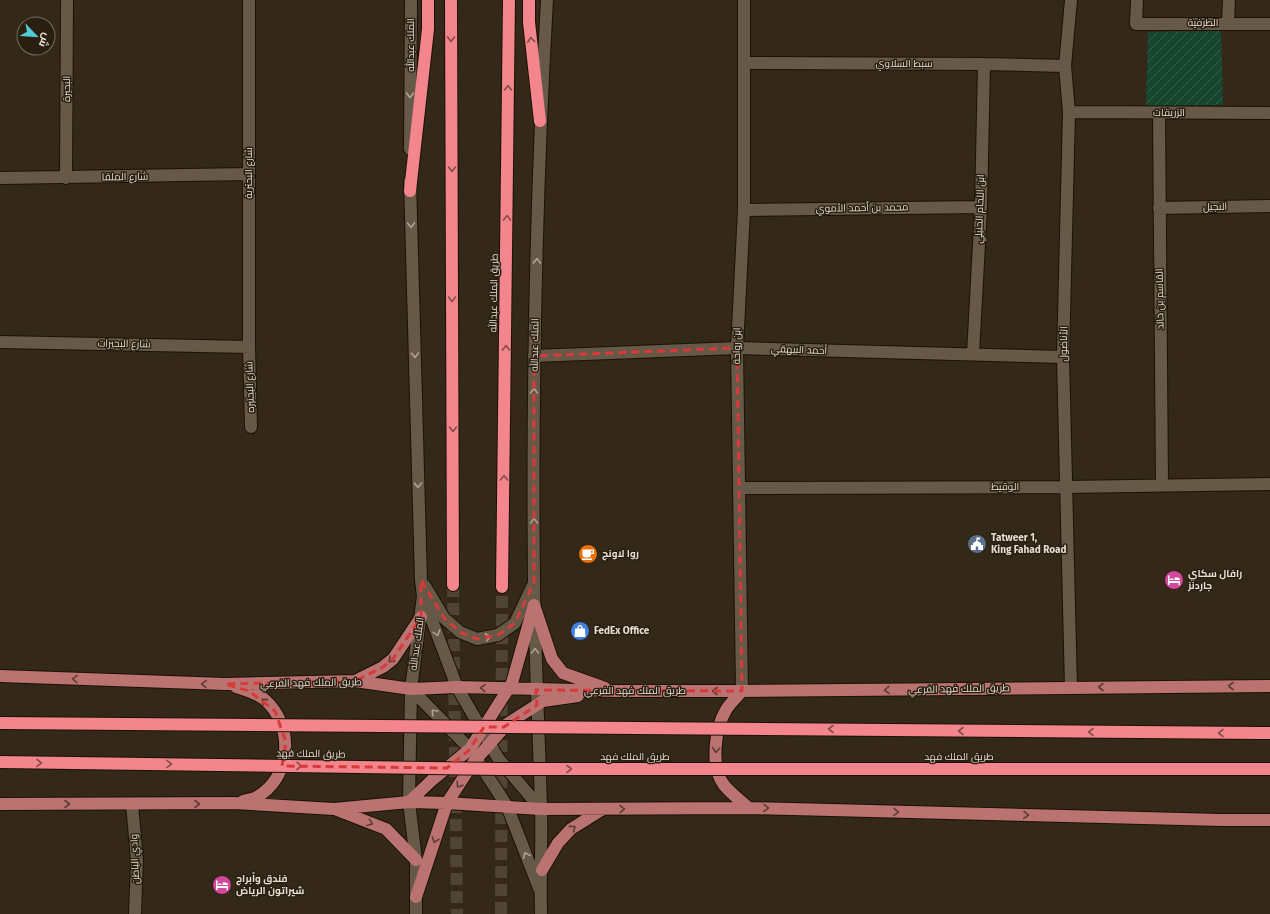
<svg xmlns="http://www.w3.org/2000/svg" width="1270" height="914" font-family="'Fira Sans',Cairo,sans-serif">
<defs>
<pattern id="garden-furrows" width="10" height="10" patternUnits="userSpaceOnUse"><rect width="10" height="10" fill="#17462e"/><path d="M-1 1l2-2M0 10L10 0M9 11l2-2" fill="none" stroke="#39604b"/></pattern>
</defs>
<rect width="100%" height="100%" fill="#342919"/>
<!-- garden -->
<path fill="url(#garden-furrows)" d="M 1221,31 L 1223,105 L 1146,106 L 1148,32 Z"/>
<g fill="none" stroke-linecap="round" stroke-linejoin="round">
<!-- highway-tunnel -->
<path stroke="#4f4435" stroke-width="12" stroke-dasharray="12 6" stroke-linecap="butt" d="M 453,585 L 457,914
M 501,914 L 502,587"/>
<!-- street casing -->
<g stroke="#1c1104" stroke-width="14">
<path id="street" d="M 249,0 L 249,347 L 251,427
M 1071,0 L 1065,66 L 1069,112 L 1063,357 L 1071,688
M 1137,0 L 1136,24 L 1270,24
M 1228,23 L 1229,0
M 744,63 L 984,64 L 1065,66
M 1069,112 L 1270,113
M 1159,113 L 1162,485
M 0,178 L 249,174
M 66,178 L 67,0
M 1159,208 L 1270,206
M 744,210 L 981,207
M 0,342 L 249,347
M 973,354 L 981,207 L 984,64
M 534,356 L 737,348 L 1063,357
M 740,488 L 1065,487 L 1270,484
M 742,691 L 737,348 L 744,210 L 744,0
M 132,804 L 137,860 L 135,914"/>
</g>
<!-- secondary casing -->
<g stroke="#1c1104" stroke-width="14">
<path id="secondary" d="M 410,149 L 411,0
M 410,181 L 421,580 L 423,596 L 411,689 L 409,802 L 416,860 L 416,914
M 425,586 L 444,618 L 460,632 L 477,639 L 498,635 L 515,623 L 532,587
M 424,599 L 457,687 L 498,758 L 541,809
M 411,689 L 470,749 L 507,806 L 539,888
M 541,914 C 540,879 542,844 541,808 C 539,733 535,658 534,583 C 532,389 536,194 547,0"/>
</g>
<!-- primary casing -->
<g stroke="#1c1104" stroke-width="14">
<path id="primary" d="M 534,605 L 552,659 L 563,673 L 605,688
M 0,676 L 225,684 L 355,681 L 411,689 L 457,687 L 615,691 L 742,691 L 1270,686
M 355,681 L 383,667 L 393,659 L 421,617
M 236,687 C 246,690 256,693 264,699 C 295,725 292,779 255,798 C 251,799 247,800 243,801
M 742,691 C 737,697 730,703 726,710 C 715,728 710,767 724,785 C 730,793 741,801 749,808
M 409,802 L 432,780 L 470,749 L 512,683 L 534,605
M 0,804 L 234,803 L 334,809 L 409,802 L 447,803 L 541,809 L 749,808 L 1221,820 L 1270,820
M 337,810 L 386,829 L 416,860
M 542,870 L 558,843 L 571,829 L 603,809
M 416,897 L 447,803 L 473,763 L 507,724 L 543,701 L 578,696"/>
</g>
<!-- highway casing -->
<g stroke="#1c1104" stroke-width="14">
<path id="highway" d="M 451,0 L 453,585
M 529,0 L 529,22 L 540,121
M 410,191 L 428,29 L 428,0
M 502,587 L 509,0
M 1260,733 L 1270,733
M 1252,769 L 1270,769"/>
</g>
<!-- street -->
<use href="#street" stroke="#665948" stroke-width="12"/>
<!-- secondary -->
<use href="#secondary" stroke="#665948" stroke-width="12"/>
<!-- primary -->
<use href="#primary" stroke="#bb7371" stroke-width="12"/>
<!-- highway -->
<use href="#highway" stroke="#f3858c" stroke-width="12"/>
<!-- highway-bridge casing -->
<g stroke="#1c1104" stroke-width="14" stroke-linecap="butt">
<path id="highway-bridge" d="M 0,723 L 1260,733
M 0,762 L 500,769 L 1252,769"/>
</g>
<!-- highway-bridge -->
<use href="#highway-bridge" stroke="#f3858c" stroke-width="12"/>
</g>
<!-- one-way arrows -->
<defs><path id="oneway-chevron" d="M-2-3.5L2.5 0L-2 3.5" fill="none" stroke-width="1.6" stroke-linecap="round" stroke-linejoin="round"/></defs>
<g stroke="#844d48">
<use href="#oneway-chevron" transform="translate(451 39) rotate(90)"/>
<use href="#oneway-chevron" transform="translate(531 40) rotate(-96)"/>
<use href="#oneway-chevron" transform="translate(508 88) rotate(-89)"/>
<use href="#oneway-chevron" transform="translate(452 169) rotate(90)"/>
<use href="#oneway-chevron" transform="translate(507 218) rotate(-89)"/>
<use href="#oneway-chevron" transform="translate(452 299) rotate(90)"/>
<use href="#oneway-chevron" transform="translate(506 348) rotate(-89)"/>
<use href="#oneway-chevron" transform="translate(453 429) rotate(90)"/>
<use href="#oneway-chevron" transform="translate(504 478) rotate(-89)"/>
<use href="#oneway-chevron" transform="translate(831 729) rotate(-180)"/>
<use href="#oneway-chevron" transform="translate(961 731) rotate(-180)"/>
<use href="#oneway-chevron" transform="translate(1091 732) rotate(-180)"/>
<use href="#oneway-chevron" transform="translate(1221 733) rotate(-180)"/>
<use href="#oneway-chevron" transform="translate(39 763) rotate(1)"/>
<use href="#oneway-chevron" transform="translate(169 764) rotate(1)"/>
<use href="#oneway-chevron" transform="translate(299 766) rotate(1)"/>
<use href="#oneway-chevron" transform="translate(569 769)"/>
</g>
<g stroke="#aca295">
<use href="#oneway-chevron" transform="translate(410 95) rotate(90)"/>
<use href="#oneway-chevron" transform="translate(411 225) rotate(89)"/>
<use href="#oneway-chevron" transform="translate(537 261) rotate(-88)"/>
<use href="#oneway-chevron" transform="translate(415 355) rotate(88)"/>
<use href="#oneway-chevron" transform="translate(534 391) rotate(-90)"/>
<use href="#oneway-chevron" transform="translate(418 485) rotate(88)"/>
<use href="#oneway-chevron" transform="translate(534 521) rotate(-90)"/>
<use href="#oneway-chevron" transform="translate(437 633) rotate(70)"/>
<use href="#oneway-chevron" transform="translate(488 637) rotate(-11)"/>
<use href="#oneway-chevron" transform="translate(535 651) rotate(-91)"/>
<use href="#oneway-chevron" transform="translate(434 712) rotate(-135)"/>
<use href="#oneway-chevron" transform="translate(526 855) rotate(-112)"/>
</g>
<g stroke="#5d3c32">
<use href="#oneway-chevron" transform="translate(391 660) rotate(136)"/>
<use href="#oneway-chevron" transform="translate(75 679) rotate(-178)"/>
<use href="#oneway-chevron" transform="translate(204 684) rotate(-178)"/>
<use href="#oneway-chevron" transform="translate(1231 686) rotate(180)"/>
<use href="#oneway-chevron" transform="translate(1101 687) rotate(180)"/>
<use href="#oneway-chevron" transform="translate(483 688) rotate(-178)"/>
<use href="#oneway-chevron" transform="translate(887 690) rotate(179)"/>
<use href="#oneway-chevron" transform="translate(715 691) rotate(-180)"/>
<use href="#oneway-chevron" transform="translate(264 701) rotate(-140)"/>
<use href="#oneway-chevron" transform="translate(716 750) rotate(95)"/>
<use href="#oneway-chevron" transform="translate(459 785) rotate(123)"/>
<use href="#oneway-chevron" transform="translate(67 804)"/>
<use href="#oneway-chevron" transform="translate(197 804)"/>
<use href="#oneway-chevron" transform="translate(766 808) rotate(2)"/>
<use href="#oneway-chevron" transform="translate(622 809) rotate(-1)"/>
<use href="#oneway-chevron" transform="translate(896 812) rotate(2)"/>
<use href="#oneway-chevron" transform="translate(1026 815) rotate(2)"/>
<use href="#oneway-chevron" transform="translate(370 823) rotate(21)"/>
<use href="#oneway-chevron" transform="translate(573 828) rotate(-37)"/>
<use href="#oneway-chevron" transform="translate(435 840) rotate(109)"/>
</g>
<!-- marked area -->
<path fill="none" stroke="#d83a39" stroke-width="3" stroke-dasharray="8 5" stroke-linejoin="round" d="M 737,348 L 742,691 L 536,690 L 537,705 L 504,727 L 484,727 L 469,750 L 447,768 L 282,766 L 286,742 L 275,711 L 249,691 L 225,684 L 355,681 L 383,667 L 393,659 L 421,617 L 421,580 L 444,618 L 460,632 L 477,639 L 498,635 L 515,623 L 534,582 L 534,356 Z"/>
<!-- icons -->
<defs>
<g id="civic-disc" transform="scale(1)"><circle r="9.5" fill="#5c6f8a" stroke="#2a1f10"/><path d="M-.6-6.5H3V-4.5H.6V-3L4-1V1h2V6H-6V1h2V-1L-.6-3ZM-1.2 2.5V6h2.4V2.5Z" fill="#fff"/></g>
<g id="cafe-disc" transform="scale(1)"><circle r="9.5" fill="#e8710a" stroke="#2a1f10"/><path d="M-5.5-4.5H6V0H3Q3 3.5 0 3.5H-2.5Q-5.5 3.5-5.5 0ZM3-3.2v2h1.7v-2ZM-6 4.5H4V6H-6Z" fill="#fff"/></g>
<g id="hotel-disc" transform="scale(1)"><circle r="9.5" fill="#d1479c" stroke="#2a1f10"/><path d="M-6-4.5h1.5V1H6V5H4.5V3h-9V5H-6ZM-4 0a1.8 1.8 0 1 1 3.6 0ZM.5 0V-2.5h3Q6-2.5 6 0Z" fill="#fff"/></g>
<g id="shop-disc" transform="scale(1)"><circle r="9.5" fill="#3f7fe0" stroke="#2a1f10"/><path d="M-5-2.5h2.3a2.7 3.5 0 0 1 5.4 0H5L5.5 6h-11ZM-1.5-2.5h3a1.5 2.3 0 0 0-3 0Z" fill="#fff"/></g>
</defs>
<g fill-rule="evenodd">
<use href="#civic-disc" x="977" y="544"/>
<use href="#cafe-disc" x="588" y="554"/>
<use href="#hotel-disc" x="1174" y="580"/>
<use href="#shop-disc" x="580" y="631"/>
<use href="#hotel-disc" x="222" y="885"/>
</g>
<g text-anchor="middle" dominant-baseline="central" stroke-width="3" stroke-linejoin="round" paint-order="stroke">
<!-- street labels -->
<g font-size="10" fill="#e6ded4" stroke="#2a1f10">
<text x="1203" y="23">الطرفية</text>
<text transform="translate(411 45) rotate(-90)">الملك عبدالله</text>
<text x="904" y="64">سبط السلاوي</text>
<text transform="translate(67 89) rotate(-90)">البحيرة</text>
<text x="1169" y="113">الزريقات</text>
<text transform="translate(249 173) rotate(-90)">شارع البحترية</text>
<text transform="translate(125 177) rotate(-1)">شارع الملقا</text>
<text transform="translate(1215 207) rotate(-1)">النجيل</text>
<text transform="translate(862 208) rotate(-1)">محمد بن أحمد الأموي</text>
<text transform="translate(980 209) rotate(-88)">ابن اللحام الحنبلي</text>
<text transform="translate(494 293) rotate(-89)">طريق الملك عبدالله</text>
<text transform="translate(1160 299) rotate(-91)">القاسم بن خالد</text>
<text transform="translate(124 344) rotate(1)">شارع البحيرات</text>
<text transform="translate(1064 344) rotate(-89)">الأناضول</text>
<text transform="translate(535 345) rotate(-89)">الملك عبدالله</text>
<text transform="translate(737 346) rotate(-89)">ابن رواحة</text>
<text transform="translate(799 350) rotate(2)">أحمد البيهقي</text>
<text transform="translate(250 387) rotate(-92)">شارع البحتيره</text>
<text x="1005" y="487">الوقيط</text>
<text transform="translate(417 644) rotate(-82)">الملك عبدالله</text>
<text transform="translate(311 683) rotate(-1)">طريق الملك فهد الفرعي</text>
<text transform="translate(959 689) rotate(-1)">طريق الملك فهد الفرعي</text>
<text x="635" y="691">طريق الملك فهد الفرعي</text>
<text transform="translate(311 754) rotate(1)">طريق الملك فهد</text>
<text x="635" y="757">طريق الملك فهد</text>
<text x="959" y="757">طريق الملك فهد</text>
<text transform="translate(135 859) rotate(-92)">وادي الباطن</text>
</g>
<!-- poi labels -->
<g font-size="10" font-weight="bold" fill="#e6ded4" stroke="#2a1f10" text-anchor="start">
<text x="991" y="538">Tatweer 1,<tspan x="991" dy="12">King Fahad Road</tspan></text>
<text x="602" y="554">روا لاونج</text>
<text x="1188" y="574">رافال سكاي<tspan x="1188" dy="12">جاردنز</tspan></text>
<text x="594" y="631">FedEx Office</text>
<text x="236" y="879">فندق وأبراج<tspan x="236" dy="12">شيراتون الرياض</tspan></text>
</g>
</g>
<!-- north arrow -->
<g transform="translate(36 36) rotate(115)"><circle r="19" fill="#2a1f10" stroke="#756b5e"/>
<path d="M0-3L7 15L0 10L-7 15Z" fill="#52cbd7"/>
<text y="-6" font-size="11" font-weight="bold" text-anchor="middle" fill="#e6ded4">ش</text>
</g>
</svg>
